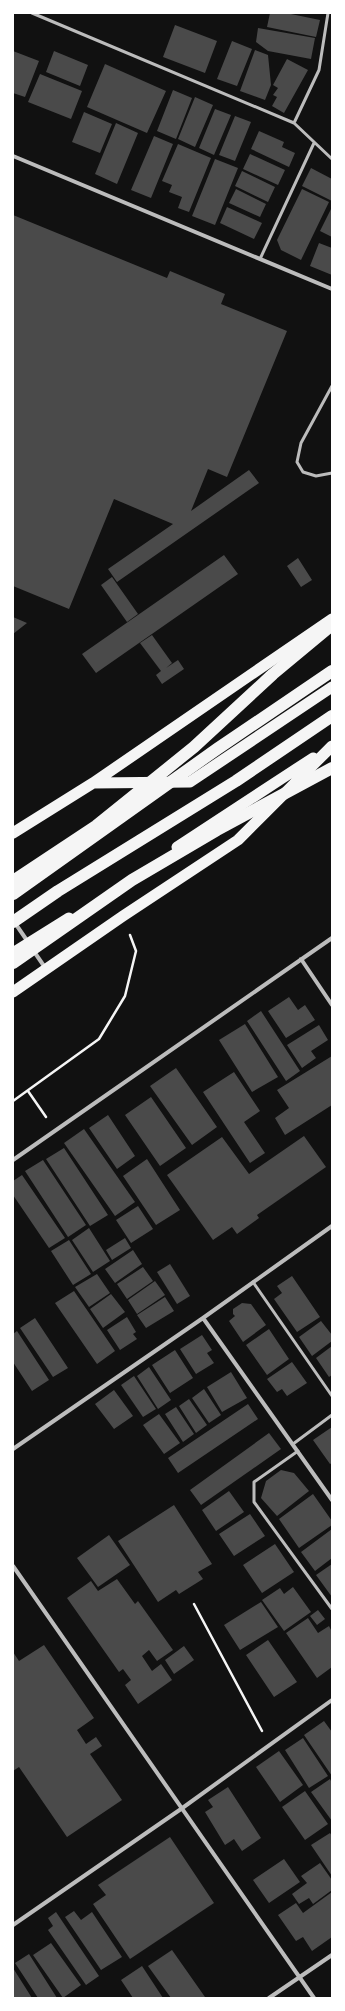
<svg xmlns="http://www.w3.org/2000/svg" width="345" height="2011" font-family="'Public Sans',sans-serif">
<rect width="100%" height="100%" fill="#111"/>
<!-- building -->
<path fill="#4a4a4a" d="M 270,13 L 286,13 L 320,20 L 316,37 L 267,27 Z
M 175,25 L 217,41 L 205,73 L 163,57 Z
M 258,28 L 315,38 L 311,59 L 268,51 L 256,42 Z
M 232,41 L 252,49 L 237,86 L 217,79 Z
M 255,50 L 268,55 L 271,85 L 265,100 L 240,91 Z
M 13,51 L 39,61 L 25,97 L 13,93 Z
M 54,51 L 88,65 L 80,86 L 46,72 Z
M 287,59 L 308,70 L 284,113 L 272,106 L 277,97 L 273,95 L 278,88 L 273,85 Z
M 105,64 L 166,91 L 147,133 L 87,107 Z
M 40,74 L 82,91 L 71,119 L 28,102 Z
M 173,90 L 192,98 L 176,139 L 157,131 Z
M 195,97 L 213,105 L 195,147 L 178,139 Z
M 215,109 L 231,115 L 214,155 L 199,148 Z
M 84,112 L 112,124 L 100,153 L 72,142 Z
M 235,116 L 251,122 L 235,161 L 219,155 Z
M 116,123 L 138,133 L 117,184 L 95,174 Z
M 259,131 L 284,142 L 282,147 L 295,153 L 289,167 L 251,149 Z
M 154,136 L 173,144 L 151,198 L 131,190 Z
M 178,144 L 211,158 L 189,212 L 178,208 L 182,197 L 169,192 L 172,185 L 162,181 Z
M 250,154 L 285,170 L 278,185 L 243,169 Z
M 215,159 L 238,168 L 215,225 L 192,216 Z
M 311,168 L 332,179 L 332,201 L 302,186 Z
M 242,171 L 275,187 L 268,202 L 235,186 Z
M 236,189 L 266,204 L 260,217 L 229,203 Z
M 302,189 L 329,202 L 301,260 L 281,250 L 277,240 Z
M 227,207 L 262,223 L 254,239 L 220,223 Z
M 332,207 L 332,237 L 320,231 Z
M 13,215 L 167,278 L 170,271 L 225,294 L 221,304 L 287,331 L 227,477 L 208,469 L 191,511 L 249,470 L 259,483 L 117,582 L 108,569 L 173,524 L 114,499 L 69,609 L 13,586 Z
M 319,243 L 332,248 L 332,275 L 310,266 Z
M 224,555 L 238,574 L 96,673 L 82,654 Z
M 298,558 L 312,580 L 301,587 L 287,566 Z
M 112,577 L 138,614 L 127,622 L 101,585 Z
M 13,617 L 27,623 L 13,634 Z
M 152,635 L 172,663 L 166,668 L 178,660 L 184,669 L 162,684 L 156,675 L 161,671 L 140,643 Z
M 289,997 L 298,1010 L 305,1005 L 315,1020 L 286,1038 L 268,1011 Z
M 261,1011 L 300,1071 L 286,1081 L 247,1021 Z
M 245,1024 L 278,1077 L 252,1092 L 219,1040 Z
M 319,1025 L 328,1040 L 311,1051 L 316,1058 L 302,1068 L 287,1045 Z
M 332,1056 L 332,1105 L 285,1135 L 275,1118 L 289,1108 L 277,1090 Z
M 176,1068 L 217,1127 L 192,1145 L 150,1086 Z
M 234,1072 L 260,1111 L 244,1122 L 265,1153 L 250,1163 L 203,1092 Z
M 151,1097 L 186,1148 L 160,1166 L 125,1115 Z
M 108,1115 L 135,1156 L 117,1169 L 89,1128 Z
M 84,1129 L 135,1202 L 115,1216 L 64,1143 Z
M 304,1136 L 326,1167 L 257,1215 L 259,1218 L 237,1234 L 232,1227 L 213,1240 L 167,1175 L 222,1137 L 249,1174 Z
M 64,1148 L 108,1215 L 90,1226 L 46,1159 Z
M 147,1159 L 180,1210 L 156,1225 L 123,1176 Z
M 43,1160 L 86,1225 L 68,1237 L 25,1171 Z
M 22,1175 L 65,1238 L 49,1248 L 13,1195 L 13,1181 Z
M 138,1206 L 153,1229 L 131,1243 L 116,1220 Z
M 89,1228 L 110,1261 L 93,1272 L 72,1240 Z
M 125,1238 L 131,1248 L 112,1260 L 106,1250 Z
M 69,1240 L 91,1274 L 73,1285 L 51,1251 Z
M 133,1250 L 142,1264 L 115,1283 L 105,1269 Z
M 170,1264 L 190,1296 L 177,1304 L 157,1272 Z
M 143,1267 L 153,1281 L 127,1299 L 117,1284 Z
M 97,1274 L 110,1293 L 89,1307 L 75,1287 Z
M 292,1276 L 320,1317 L 297,1332 L 274,1299 L 282,1293 L 277,1286 Z
M 155,1281 L 165,1295 L 137,1314 L 128,1300 Z
M 74,1291 L 115,1351 L 97,1364 L 55,1303 Z
M 111,1294 L 125,1312 L 103,1328 L 90,1309 Z
M 165,1297 L 174,1311 L 146,1328 L 137,1315 Z
M 242,1303 L 251,1304 L 266,1325 L 243,1342 L 229,1321 L 235,1316 L 233,1314 L 233,1309 Z
M 127,1317 L 136,1332 L 133,1334 L 137,1339 L 120,1350 L 107,1330 Z
M 35,1318 L 68,1368 L 53,1377 L 20,1328 Z
M 321,1321 L 332,1335 L 332,1341 L 312,1356 L 299,1337 Z
M 269,1329 L 289,1359 L 267,1375 L 246,1345 Z
M 17,1331 L 49,1380 L 32,1391 L 13,1362 L 13,1334 Z
M 202,1335 L 212,1350 L 207,1353 L 214,1363 L 196,1374 L 180,1349 Z
M 332,1346 L 332,1375 L 329,1377 L 316,1358 Z
M 175,1350 L 193,1378 L 170,1393 L 152,1365 Z
M 292,1362 L 307,1383 L 287,1396 L 282,1389 L 277,1392 L 267,1379 Z
M 149,1367 L 171,1400 L 158,1409 L 137,1376 Z
M 231,1372 L 247,1398 L 222,1412 L 207,1387 Z
M 134,1376 L 156,1409 L 143,1417 L 121,1385 Z
M 204,1389 L 221,1415 L 209,1423 L 192,1398 Z
M 114,1390 L 133,1416 L 114,1429 L 95,1404 Z
M 189,1399 L 207,1425 L 196,1433 L 179,1406 Z
M 248,1404 L 258,1419 L 178,1473 L 168,1458 Z
M 176,1407 L 194,1434 L 183,1442 L 165,1414 Z
M 159,1414 L 180,1443 L 164,1454 L 143,1425 Z
M 332,1427 L 332,1463 L 330,1464 L 313,1440 Z
M 269,1433 L 281,1449 L 201,1505 L 190,1490 Z
M 281,1470 L 294,1473 L 309,1491 L 277,1516 L 261,1498 L 266,1481 Z
M 229,1491 L 244,1512 L 216,1531 L 202,1510 Z
M 313,1494 L 332,1521 L 332,1525 L 299,1548 L 279,1519 Z
M 174,1505 L 212,1564 L 198,1572 L 203,1579 L 179,1594 L 176,1590 L 158,1602 L 118,1541 Z
M 250,1514 L 265,1536 L 234,1556 L 219,1534 Z
M 332,1529 L 332,1558 L 315,1571 L 301,1552 Z
M 109,1535 L 130,1565 L 98,1587 L 77,1558 Z
M 275,1544 L 294,1572 L 262,1593 L 243,1565 Z
M 332,1564 L 332,1597 L 316,1575 Z
M 117,1579 L 135,1604 L 138,1601 L 173,1650 L 157,1661 L 149,1650 L 142,1656 L 152,1671 L 161,1664 L 172,1680 L 138,1704 L 125,1685 L 131,1680 L 123,1669 L 119,1672 L 67,1598 L 91,1581 L 98,1591 Z
M 293,1587 L 311,1612 L 284,1631 L 262,1600 L 280,1588 L 284,1594 Z
M 261,1602 L 278,1627 L 240,1650 L 224,1625 Z
M 318,1610 L 325,1619 L 317,1625 L 310,1616 Z
M 308,1618 L 318,1633 L 329,1626 L 332,1632 L 332,1667 L 317,1678 L 286,1633 Z
M 268,1640 L 297,1682 L 274,1697 L 246,1655 Z
M 44,1645 L 94,1718 L 77,1730 L 86,1744 L 96,1737 L 102,1746 L 90,1754 L 122,1800 L 67,1837 L 19,1767 L 13,1771 L 13,1652 L 19,1661 Z
M 184,1646 L 194,1660 L 174,1674 L 165,1660 Z
M 324,1721 L 332,1732 L 332,1776 L 304,1735 Z
M 303,1738 L 328,1776 L 309,1788 L 285,1750 Z
M 279,1751 L 303,1785 L 280,1802 L 256,1767 Z
M 330,1779 L 332,1783 L 332,1821 L 311,1792 Z
M 228,1787 L 261,1838 L 242,1851 L 234,1839 L 225,1845 L 205,1812 L 213,1807 L 208,1800 Z
M 305,1791 L 328,1824 L 305,1840 L 282,1807 Z
M 330,1833 L 332,1836 L 332,1876 L 311,1845 Z
M 170,1837 L 214,1903 L 130,1959 L 93,1904 L 106,1895 L 98,1885 Z
M 284,1859 L 300,1882 L 269,1903 L 253,1880 Z
M 320,1863 L 332,1880 L 332,1890 L 313,1904 L 309,1898 L 299,1904 L 292,1894 L 307,1883 L 301,1876 Z
M 332,1892 L 332,1937 L 312,1951 L 303,1937 L 296,1941 L 278,1915 L 296,1903 L 303,1913 Z
M 74,1911 L 81,1920 L 92,1912 L 122,1957 L 101,1970 L 65,1917 Z
M 56,1912 L 99,1976 L 86,1985 L 48,1930 L 53,1926 L 48,1918 Z
M 51,1943 L 81,1985 L 63,1998 L 33,1955 Z
M 172,1950 L 205,1997 L 204,1998 L 171,1998 L 148,1966 Z
M 29,1954 L 57,1998 L 38,1998 L 15,1963 Z
M 142,1966 L 163,1998 L 133,1998 L 121,1980 Z
M 13,1968 L 32,1998 L 13,1998 Z"/>
<g fill="none" stroke-linecap="round" stroke-linejoin="round">
<!-- path -->
<path stroke="#f5f5f5" stroke-width="2.5" d="M 28,1091 L 46,1117
M 13,1101 L 99,1039 L 125,996 L 136,951 L 130,935
M 194,1604 L 262,1731"/>
<!-- service -->
<path stroke="#bcbcbc" stroke-width="3" d="M 32,13 L 294,123 L 332,159
M 294,123 L 319,70 L 328,13
M 260,259 L 314,143
M 332,386 L 301,443 L 297,462 L 303,472 L 316,476 L 332,473
M 253,1282 L 332,1396
M 293,1444 L 332,1415
M 298,1451 L 254,1482 L 254,1502 L 332,1609"/>
<!-- minor -->
<path stroke="#bcbcbc" stroke-width="4" d="M 13,156 L 332,289
M 15,923 L 28,942
M 33,950 L 46,969
M 301,959 L 332,1005
M 13,1160 L 332,938
M 203,1318 L 332,1500
M 13,1449 L 203,1318 L 332,1226
M 13,1566 L 314,1998
M 13,1925 L 181,1809 L 332,1700
M 269,1998 L 332,1955"/>
<!-- trunk -->
<path stroke="#f5f5f5" stroke-width="11" d="M 93,783 L 190,782 L 332,687
M 13,833 L 93,783 L 332,619
M 177,847 L 313,758
M 13,953 L 69,918
M 13,992 L 123,916 L 238,840 L 332,746"/>
<!-- motorway -->
<path stroke="#f5f5f5" stroke-width="12" d="M 13,881 L 96,826 L 194,747 L 273,674 L 332,625
M 13,894 L 217,749 L 332,671
M 13,922 L 58,891 L 236,781 L 332,716
M 13,963 L 132,880 L 217,830 L 332,768"/>
</g>
<!-- border -->
<rect width="345" height="2011" fill="none" stroke="#ffffff" stroke-width="28"/>
</svg>
